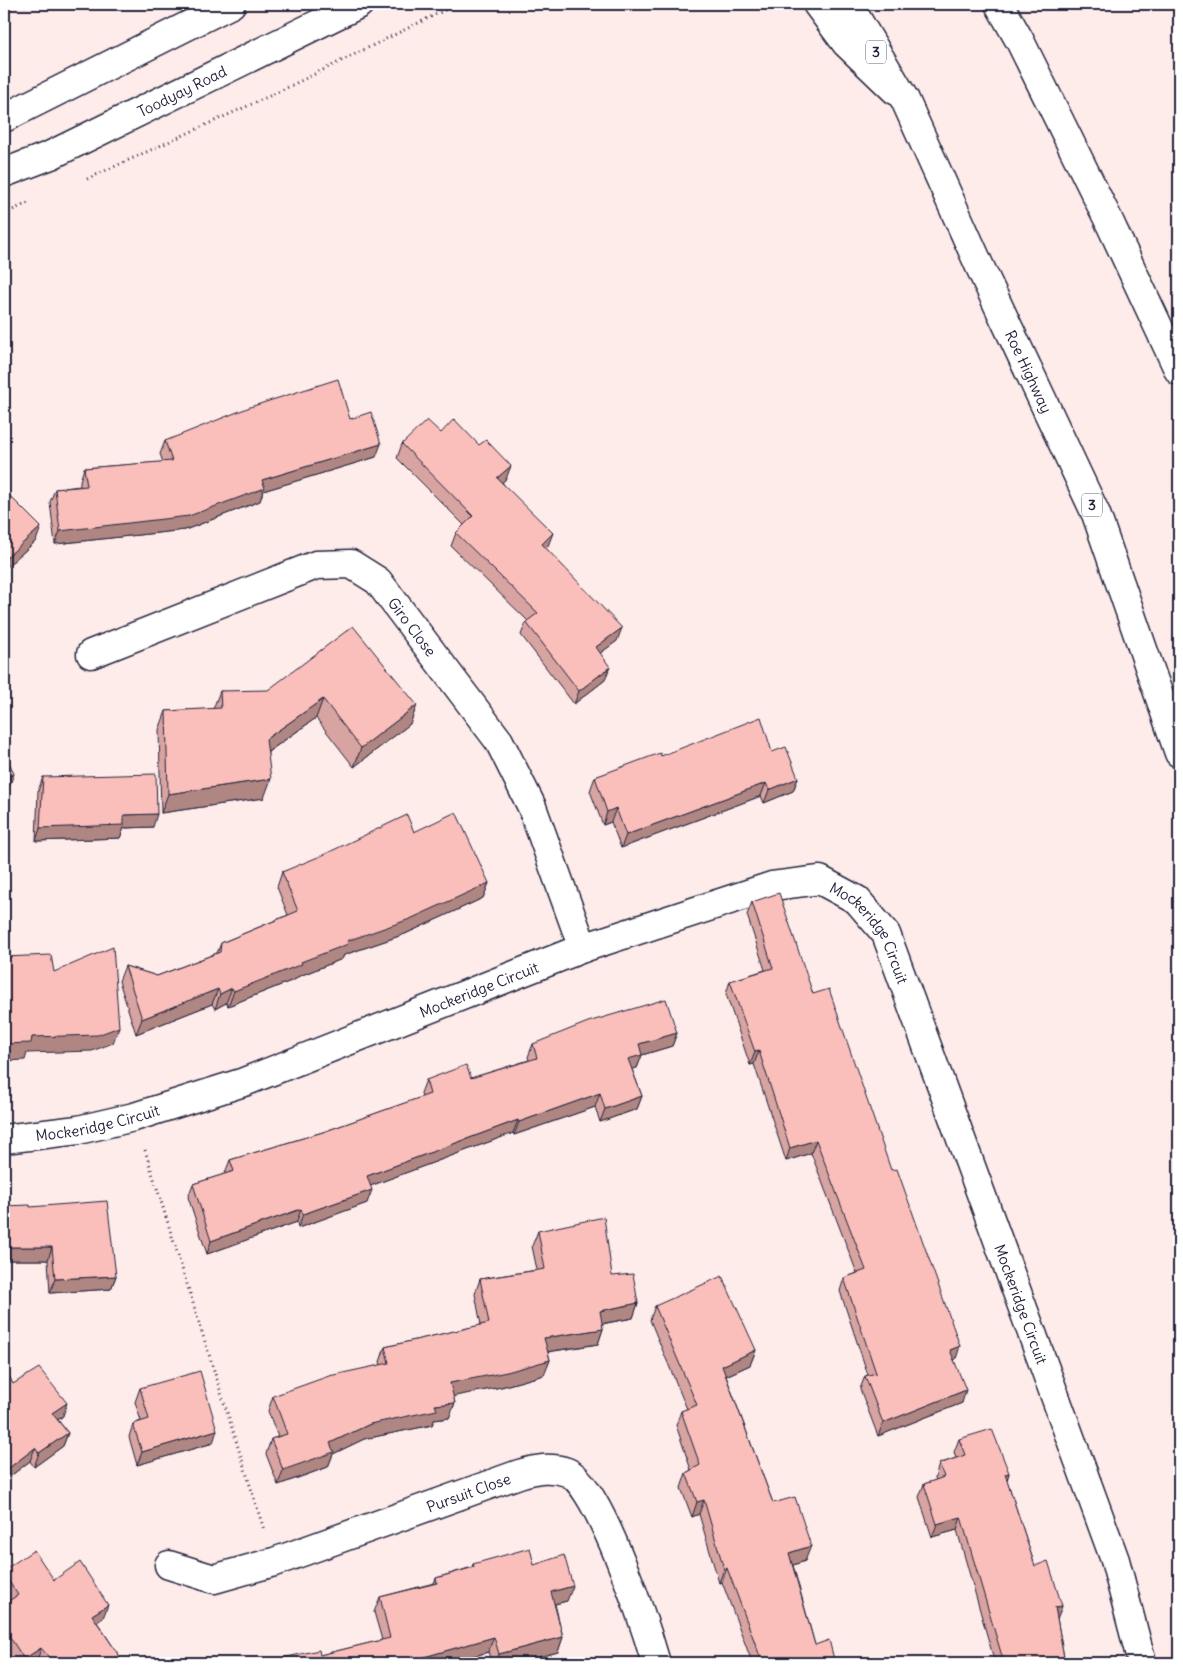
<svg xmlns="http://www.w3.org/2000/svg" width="1183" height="1667" font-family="Delius,sans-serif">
<rect width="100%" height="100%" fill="#feeceb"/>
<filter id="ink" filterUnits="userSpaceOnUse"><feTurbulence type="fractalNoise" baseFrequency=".02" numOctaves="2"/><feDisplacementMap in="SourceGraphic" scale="10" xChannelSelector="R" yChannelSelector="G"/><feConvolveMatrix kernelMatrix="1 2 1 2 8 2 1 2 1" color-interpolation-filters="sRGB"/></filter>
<g filter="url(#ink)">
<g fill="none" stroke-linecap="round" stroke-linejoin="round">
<!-- minor casing -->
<g stroke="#22223b" stroke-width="31">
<g id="minor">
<path id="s1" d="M 91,654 L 316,565 L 351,564 L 378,581 L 499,741 L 532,807 L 583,948"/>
<path id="s2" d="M 4,1139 L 78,1130 L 134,1117 L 244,1082 L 583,948 L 772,886 L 820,880 L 857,900 L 886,934 L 1115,1560 L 1142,1663"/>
<path id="s3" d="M 169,1565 L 214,1579 L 274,1562 L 519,1474 C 536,1469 550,1466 567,1472 C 599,1484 646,1628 656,1663"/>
</g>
</g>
<!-- major casing -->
<g stroke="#22223b" stroke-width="31">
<g id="major">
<path d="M 817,4 L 846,43 L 895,90"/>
<path d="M 4,118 L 231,4"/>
<path id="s4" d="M 4,173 L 51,155 L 359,4"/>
</g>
</g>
<!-- highway casing -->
<g stroke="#22223b" stroke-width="31">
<g id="highway">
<path id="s5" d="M 848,4 L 905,100 L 980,267 L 1096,514 L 1179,753"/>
<path d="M 999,4 L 1020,41 L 1108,219 L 1179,371"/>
</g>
</g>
<!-- path -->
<path stroke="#22223b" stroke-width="3" stroke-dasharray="1 4" stroke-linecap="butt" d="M 87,179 L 276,93 L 457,4
M 4,214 L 30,202
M 145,1150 L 264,1530"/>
<!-- minor -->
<use href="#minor" stroke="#fff" stroke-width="28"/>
<!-- major -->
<use href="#major" stroke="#fff" stroke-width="28"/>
<!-- highway -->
<use href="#highway" stroke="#fff" stroke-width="28"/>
</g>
<!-- wall -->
<path fill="#d8a4a1" stroke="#22223b" d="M 350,419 L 376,457 L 263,491 L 260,501 L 185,530 L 55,544 L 50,502 L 55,489 L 80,486 L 80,481 L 84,468 L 163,462 L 160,454 L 165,441 Z
M 441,433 L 479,445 L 506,479 L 502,482 L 548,546 L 546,548 L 617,641 L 600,653 L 605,680 L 574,704 L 521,635 L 526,622 L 528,621 L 451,546 L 456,533 L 464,525 L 397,458 L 402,444 Z
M 4,490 L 36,541 L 4,569 Z
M 220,691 L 417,705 L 410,724 L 354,767 L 316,718 L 268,752 L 264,798 L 161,813 L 159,730 L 166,711 L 213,709 Z
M 772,752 L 798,778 L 793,791 L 764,803 L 761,796 L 621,848 L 611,822 L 603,825 L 590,791 L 595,777 L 661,756 Z
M 43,777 L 153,827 L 124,828 L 120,838 L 36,841 L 38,791 Z
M 414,832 L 489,883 L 483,898 L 405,934 L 344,955 L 342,959 L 297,977 L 296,979 L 228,1006 L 226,1003 L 215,1009 L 212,1004 L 136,1034 L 119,981 L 125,966 L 157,976 L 217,953 L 221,943 L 288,915 L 277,887 L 282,872 Z
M 752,902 L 813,994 L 956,1359 L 954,1359 L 962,1403 L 878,1436 L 860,1389 L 865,1376 L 868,1375 L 840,1291 L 844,1278 L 857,1273 L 811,1153 L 786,1161 L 754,1064 L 750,1065 L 726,994 L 730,981 L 765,970 L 747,915 Z
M 677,1033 L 672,1046 L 642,1055 L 637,1068 L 632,1069 L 642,1096 L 637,1109 L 600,1122 L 595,1107 L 514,1135 L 513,1133 L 370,1186 L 367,1203 L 298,1228 L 297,1222 L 207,1254 L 188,1197 L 193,1184 L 225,1174 L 225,1173 L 230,1160 L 323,1132 L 422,1097 L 421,1093 L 426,1080 L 471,1078 L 529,1060 L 528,1057 L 533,1044 Z
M 30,1207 L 116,1276 L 111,1289 L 50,1293 L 48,1260 L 4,1260 Z
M 538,1231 L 612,1276 L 638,1303 L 633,1318 L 602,1324 L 603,1329 L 598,1344 L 548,1352 L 550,1360 L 544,1375 L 501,1387 L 453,1396 L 455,1403 L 449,1418 L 434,1420 L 432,1425 L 364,1439 L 333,1454 L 328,1467 L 278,1485 L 266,1454 L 271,1439 L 278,1437 L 268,1411 L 273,1396 L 381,1365 L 380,1362 L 385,1347 L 481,1325 L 475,1294 L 480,1279 L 537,1270 L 532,1246 Z
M 655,1306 L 756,1350 L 750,1365 L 726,1376 L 773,1503 L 805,1561 L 793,1565 L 815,1645 L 835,1663 L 752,1662 L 722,1582 L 719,1583 L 699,1514 L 692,1517 L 681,1488 L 686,1473 L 691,1470 L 676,1425 L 681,1411 L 687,1409 L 650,1320 Z
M 4,1369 L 13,1384 L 63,1416 L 58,1420 L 68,1433 L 63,1446 L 34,1467 L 30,1461 L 4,1481 Z
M 140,1388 L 213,1443 L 137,1465 L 129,1437 L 133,1424 L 141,1421 L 135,1402 Z
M 959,1439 L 1009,1473 L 1007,1480 L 1035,1566 L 1062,1606 L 1057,1618 L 1065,1663 L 995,1663 L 957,1530 L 932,1537 L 919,1497 L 924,1484 L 936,1480 L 935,1478 L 939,1464 L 956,1458 L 954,1452 Z
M 473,1564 L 534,1565 L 567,1601 L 555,1604 L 563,1637 L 558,1652 L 514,1663 L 492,1663 L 488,1652 L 450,1663 L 277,1663 L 278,1659 L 320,1655 L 382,1640 L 374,1612 L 380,1597 L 434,1583 L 436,1578 L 472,1567 Z
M 4,1570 L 54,1580 L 103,1618 L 97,1622 L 124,1663 L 38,1663 L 37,1661 L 33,1663 L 14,1663 L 4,1648 L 4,1604 L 9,1601 L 4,1594 Z"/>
<!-- shaded-wall -->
<path fill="#b08683" stroke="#22223b" d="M 381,444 L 376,457 L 263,491 L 260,501 L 185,530 L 55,544 L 60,531 L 262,480 Z
M 511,466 L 506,479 L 492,491 L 497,478 Z
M 41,527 L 36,541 L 4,569 L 7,557 Z
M 553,533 L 548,546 L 537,557 L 542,544 Z
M 622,628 L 617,641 L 591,660 L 596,647 Z
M 610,667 L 605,680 L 574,704 L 579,691 Z
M 323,699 L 316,718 L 259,758 L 266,739 Z
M 417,705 L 410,724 L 354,767 L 361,748 Z
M 14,774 L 9,787 L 4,790 L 4,779 Z
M 798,778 L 793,791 L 764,803 L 769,790 Z
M 271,779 L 264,798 L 161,813 L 168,794 Z
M 766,783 L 761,796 L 621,848 L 626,835 Z
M 616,808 L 611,822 L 603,825 L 607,812 Z
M 157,814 L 153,827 L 124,828 L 120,838 L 36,841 L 40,828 L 124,815 Z
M 489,883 L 483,898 L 405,934 L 344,955 L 342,959 L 297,977 L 296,979 L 228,1006 L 234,991 L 301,962 L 347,941 Z
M 232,988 L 226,1003 L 215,1009 L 220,994 Z
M 218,989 L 212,1004 L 136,1034 L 142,1019 Z
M 119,1027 L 113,1043 L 92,1051 L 27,1053 L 25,1060 L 4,1061 L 4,1044 L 32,1037 Z
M 677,1033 L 672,1046 L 642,1055 L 637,1068 L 623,1072 L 628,1059 L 639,1044 Z
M 759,1051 L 754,1064 L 750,1065 L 755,1052 Z
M 600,1093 L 595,1107 L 514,1135 L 519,1122 Z
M 642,1096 L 637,1109 L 600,1122 L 605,1109 Z
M 518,1120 L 513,1133 L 362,1189 L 367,1176 Z
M 816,1140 L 811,1153 L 786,1161 L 790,1148 Z
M 372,1190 L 367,1203 L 298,1228 L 303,1214 Z
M 301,1209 L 297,1222 L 207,1254 L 211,1241 Z
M 4,1247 L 52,1247 L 48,1260 L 4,1260 Z
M 116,1276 L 111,1289 L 50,1293 L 55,1279 Z
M 638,1303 L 633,1318 L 594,1325 L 600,1311 Z
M 603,1329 L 598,1344 L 539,1353 L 544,1338 Z
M 960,1346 L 956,1359 L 946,1363 L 950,1350 Z
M 756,1350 L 750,1365 L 717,1380 L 722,1366 Z
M 550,1360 L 544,1375 L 501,1387 L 445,1398 L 450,1383 Z
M 966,1390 L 962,1403 L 878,1436 L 883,1423 Z
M 67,1403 L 63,1416 L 48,1426 L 52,1413 Z
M 455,1403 L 449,1418 L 434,1420 L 432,1425 L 364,1439 L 333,1454 L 328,1467 L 278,1485 L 283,1470 L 330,1443 L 370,1424 L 435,1405 Z
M 217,1430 L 213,1443 L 137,1465 L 142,1452 Z
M 68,1433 L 63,1446 L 34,1467 L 39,1453 Z
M 35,1448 L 30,1461 L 4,1481 L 4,1475 L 5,1471 Z
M 1009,1473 L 1005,1487 L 1005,1474 Z
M 704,1500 L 699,1514 L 692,1517 L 697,1502 Z
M 961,1517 L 957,1530 L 932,1537 L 937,1524 Z
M 811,1546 L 805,1561 L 784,1568 L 789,1553 Z
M 727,1568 L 722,1582 L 719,1583 L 724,1569 Z
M 573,1586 L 567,1601 L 546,1606 L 551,1592 Z
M 108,1605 L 103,1618 L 88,1628 L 92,1615 Z
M 1062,1606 L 1057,1619 L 1055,1607 Z
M 494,1637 L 488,1652 L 450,1663 L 403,1663 Z
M 563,1637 L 558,1652 L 514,1663 L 495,1663 L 499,1654 Z
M 41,1648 L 37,1661 L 33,1663 L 23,1663 L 24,1659 Z"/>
<!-- building -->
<path fill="#fbbfbb" stroke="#22223b" d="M 338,379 L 350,419 L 371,412 L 381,444 L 262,480 L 265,488 L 189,516 L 60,531 L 55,489 L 87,486 L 84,468 L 172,461 L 165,441 L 250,407 Z
M 454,419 L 479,445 L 486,440 L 511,466 L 497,478 L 553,533 L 542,544 L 622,628 L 596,647 L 610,667 L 579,691 L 526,622 L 538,613 L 456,533 L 473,516 L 402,444 L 427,420 L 441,433 Z
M 4,490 L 41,527 L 7,557 L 4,554 Z
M 353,626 L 417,705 L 361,748 L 323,699 L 266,739 L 271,779 L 168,794 L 166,711 L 221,708 L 220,691 L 268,690 Z
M 761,717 L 772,752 L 786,747 L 798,778 L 769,790 L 766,783 L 626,835 L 616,808 L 607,812 L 595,777 L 660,753 L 661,756 Z
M 4,750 L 14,774 L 4,779 Z
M 156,774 L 157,814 L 124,815 L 124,825 L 40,828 L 43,777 Z
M 456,812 L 489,883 L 410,919 L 347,941 L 348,944 L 301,962 L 302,964 L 234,991 L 232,988 L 220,994 L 218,989 L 142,1019 L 125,966 L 157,976 L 220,952 L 221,943 L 298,911 L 282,872 L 323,855 L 407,815 L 414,832 Z
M 779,893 L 813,994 L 829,989 L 891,1170 L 897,1169 L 960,1346 L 950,1350 L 966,1390 L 883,1423 L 865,1376 L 876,1373 L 844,1278 L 866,1270 L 816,1140 L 790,1148 L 759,1051 L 755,1052 L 730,981 L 773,968 L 752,902 Z
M 113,947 L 119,1027 L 98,1035 L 32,1037 L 31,1043 L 4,1044 L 4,957 L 51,955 L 54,972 Z
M 666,999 L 677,1033 L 639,1044 L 642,1055 L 628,1059 L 642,1096 L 605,1109 L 600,1093 L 519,1122 L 518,1120 L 367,1176 L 372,1190 L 303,1214 L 301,1209 L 211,1241 L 193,1184 L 234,1171 L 230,1160 L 323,1132 L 430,1094 L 426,1080 L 466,1065 L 471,1078 L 537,1058 L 533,1044 L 588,1022 Z
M 107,1201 L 116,1276 L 55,1279 L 52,1247 L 4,1247 L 4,1206 L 30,1205 L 30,1207 Z
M 604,1217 L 612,1276 L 633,1274 L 638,1303 L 600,1311 L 603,1329 L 544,1338 L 550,1360 L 507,1372 L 450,1383 L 455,1403 L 435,1405 L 437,1410 L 370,1424 L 330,1443 L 334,1452 L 283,1470 L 271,1439 L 287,1434 L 273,1396 L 329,1376 L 389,1363 L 385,1347 L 489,1323 L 480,1279 L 545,1269 L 538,1231 Z
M 722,1276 L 756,1350 L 722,1366 L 773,1503 L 795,1497 L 811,1546 L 789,1553 L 815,1645 L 829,1640 L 835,1663 L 749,1663 L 761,1659 L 727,1568 L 724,1569 L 704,1500 L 697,1502 L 686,1473 L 700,1465 L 681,1411 L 697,1405 L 655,1306 Z
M 5,1368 L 13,1384 L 39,1368 L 67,1403 L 52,1413 L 68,1433 L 39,1453 L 35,1448 L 5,1471 L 4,1469 L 4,1369 Z
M 200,1371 L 217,1430 L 142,1452 L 133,1424 L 149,1419 L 140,1388 Z
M 992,1429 L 1009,1473 L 1005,1474 L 1035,1566 L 1048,1561 L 1062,1606 L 1055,1607 L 1065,1663 L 1004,1663 L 961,1517 L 937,1524 L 924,1484 L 944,1477 L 939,1464 L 965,1455 L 959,1439 Z
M 530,1548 L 534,1565 L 564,1555 L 573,1586 L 551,1592 L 563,1637 L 499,1654 L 494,1637 L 403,1663 L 279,1663 L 278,1659 L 319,1650 L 320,1655 L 390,1638 L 380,1597 L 437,1583 L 436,1578 L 474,1567 L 473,1564 Z
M 34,1550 L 54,1580 L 80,1562 L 108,1605 L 92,1615 L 124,1663 L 54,1663 L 41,1648 L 24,1659 L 4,1628 L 4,1604 L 18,1595 L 4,1574 L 4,1570 Z"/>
</g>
<g text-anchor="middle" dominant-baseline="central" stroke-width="4" stroke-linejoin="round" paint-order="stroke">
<!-- shield labels -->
<g fill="#fff" stroke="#646476" stroke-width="1">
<rect x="866" y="40.5" width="20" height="23" rx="4"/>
<rect x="1082" y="493.5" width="20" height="23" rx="4"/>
</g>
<g font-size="14" font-weight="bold" fill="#22223b">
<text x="876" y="52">3</text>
<text x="1092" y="505">3</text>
</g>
<!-- street labels -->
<g font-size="15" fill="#22223b" stroke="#fff">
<text stroke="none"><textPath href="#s4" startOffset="196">Toodyay Road</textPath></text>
<text stroke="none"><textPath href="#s5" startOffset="410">Roe Highway</textPath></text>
<text stroke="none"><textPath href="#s1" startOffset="366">Giro Close</textPath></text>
<text stroke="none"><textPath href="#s2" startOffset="935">Mockeridge Circuit</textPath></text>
<text stroke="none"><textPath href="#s2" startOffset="500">Mockeridge Circuit</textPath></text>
<text stroke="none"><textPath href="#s2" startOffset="95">Mockeridge Circuit</textPath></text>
<text stroke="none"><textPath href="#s2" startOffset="1340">Mockeridge Circuit</textPath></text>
<text stroke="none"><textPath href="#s3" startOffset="316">Pursuit Close</textPath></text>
</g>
</g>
<!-- margin -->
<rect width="1183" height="1667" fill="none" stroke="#fff" stroke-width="20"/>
<rect x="10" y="10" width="1163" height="1647" fill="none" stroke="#22223b" stroke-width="2" filter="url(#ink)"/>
</svg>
